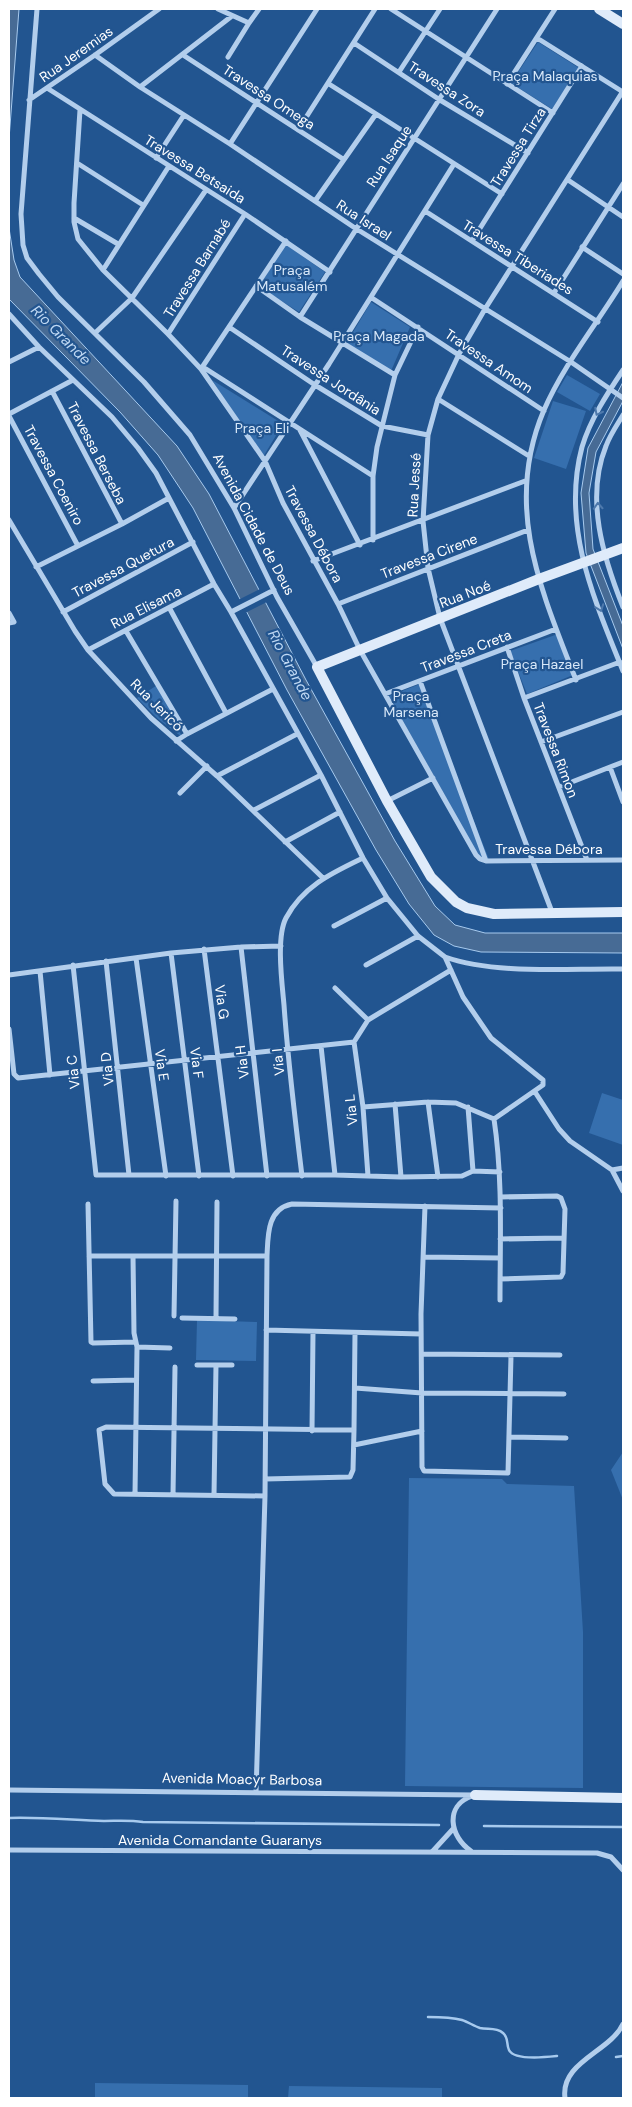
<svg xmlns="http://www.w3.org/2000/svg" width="632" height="2107" font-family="'DM Sans',sans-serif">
<rect width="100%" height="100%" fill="#225590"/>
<!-- green -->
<path fill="#366fae" d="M 538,42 L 579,68 L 552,109 L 511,83 Z
M 285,244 L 325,272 L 299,312 L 259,287 Z
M 371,302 L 410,327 L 391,371 L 346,344 Z
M 567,375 L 600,394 L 590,411 L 557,392 Z
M 212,380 L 283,424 L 263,457 Z
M 553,401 L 586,411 L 566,469 L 534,458 Z
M 558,634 L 573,675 L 527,694 L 510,651 Z
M 159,684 L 182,737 L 158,719 L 137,698 Z
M 420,684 L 490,862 L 482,862 L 389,696 Z
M 602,1093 L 623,1100 L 623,1145 L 589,1133 Z
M 197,1320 L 257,1322 L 256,1361 L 196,1360 Z
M 623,1452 L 623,1500 L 611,1470 Z
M 409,1478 L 502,1479 L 507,1484 L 574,1486 L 583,1632 L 583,1788 L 405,1786 Z
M 95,2083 L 248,2085 L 248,2098 L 95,2098 Z
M 289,2086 L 442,2088 L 442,2098 L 288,2098 Z"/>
<!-- water -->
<path fill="#476b95" stroke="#a7caee" d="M 9,9 L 19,9 L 9,139 Z
M 9,228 L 14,260 L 20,277 L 177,446 L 209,494 L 306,680 L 395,841 L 435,906 L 455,925 L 485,933 L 623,933 L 623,953 L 481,952 L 454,946 L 434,935 L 409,904 L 376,850 L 287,690 L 193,508 L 158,455 L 120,412 L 9,299 Z
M 623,382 L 623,401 L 596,452 L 589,493 L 593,549 L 623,626 L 623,649 L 586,553 L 581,493 L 588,448 Z"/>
<!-- pier -->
<path fill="#225590" d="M 260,589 L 267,602 L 245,613 L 238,600 Z"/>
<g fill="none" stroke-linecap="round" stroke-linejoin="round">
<!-- stream -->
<path stroke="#a7caee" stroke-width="2.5" d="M 9,1818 C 41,1817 72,1820 104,1821 C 117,1821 129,1820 143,1822 L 439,1825
M 484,1826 L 623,1827
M 428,2017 C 439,2017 451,2017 462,2020 C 468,2022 474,2026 480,2028 C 487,2030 496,2027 503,2033 C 509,2038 506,2044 509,2050 C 514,2061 548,2057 557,2056
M 616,2057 L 623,2056"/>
<!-- street -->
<path stroke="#b3ceec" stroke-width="5" d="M 37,9 L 21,214 L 23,245 L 27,258 L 39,274 L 58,297 L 144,382 L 190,435 L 234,508 L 277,597 L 317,667
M 218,9 L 249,23 L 259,9
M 391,9 L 553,113
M 537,38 L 623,92
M 354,43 L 440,100 L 528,153
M 95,55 L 140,87 L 230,144 L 355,228 L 571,362 L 623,398
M 183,55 L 343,159
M 228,57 L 249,23
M 399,72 L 440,9
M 329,84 L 502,194
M 507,84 L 555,9
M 140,87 L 232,16
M 47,88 L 245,214 L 330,272
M 29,100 L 95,55 L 159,9
M 80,110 L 74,203 L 74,222 L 78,239 L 103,270 L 168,334 L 201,369 L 265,461 L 283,503 L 338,604 L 360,650 L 476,855 L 480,859 L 486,861 L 623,860
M 298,130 L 375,9
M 230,144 L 317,9
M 156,158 L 184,115
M 77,163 L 143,205
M 568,180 L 623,217
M 315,201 L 376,114
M 425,211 L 598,322
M 74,218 L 118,244
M 472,241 L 582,66
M 582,247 L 623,274
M 103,270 L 169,166
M 256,286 L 300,317 L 395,375
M 554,293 L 623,184
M 372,298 L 544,411
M 9,314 L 39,347 L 112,417 L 138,448 L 156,473 L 214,584 L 231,612 L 321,775 L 363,858 L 387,898 L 418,936 L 445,957 L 463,997 L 491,1038 L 543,1080 L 543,1085 L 494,1119
M 300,317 L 497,9
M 229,327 L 315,385 L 382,426 L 428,435
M 95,333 L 132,298 L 206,190
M 168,334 L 245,214
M 9,362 L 39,347
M 203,367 L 373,476
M 201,369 L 286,241
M 623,370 C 607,394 590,420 582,447 C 561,526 594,599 623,671
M 52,391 L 122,524
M 438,399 L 529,456
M 9,414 L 73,380
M 623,415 C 617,425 610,435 606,446 C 585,498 603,557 623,607
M 9,416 L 78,546
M 300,430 L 360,545
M 234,508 L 329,364 L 454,164
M 9,520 L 75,631 L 88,650 L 151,718 L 217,776 L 323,878
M 373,540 L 373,476 L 377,447 L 395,375 L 418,327
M 313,561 L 525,481
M 36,567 L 122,524 L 169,498
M 338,604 L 528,530
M 170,609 L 226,713
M 63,612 L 193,542
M 231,612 L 274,590
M 9,613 L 14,622 L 9,623
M 126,631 L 187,734 L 176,741
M 507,647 L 524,698 L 587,860
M 88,650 L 214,584
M 576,680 C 541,590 503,506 544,410 C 564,364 597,324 623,281
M 420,681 L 486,861
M 385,694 L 556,629
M 524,698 L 620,662
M 187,734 L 273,689
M 541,742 L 623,712
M 610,767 L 623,802
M 217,776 L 297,734
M 559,787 L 623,762
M 180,793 L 207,766
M 387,801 L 433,778
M 254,810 L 321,775
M 285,842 L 340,812
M 552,912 L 440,618 L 428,568 L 423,521 L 428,435 L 438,399 L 459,354 L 485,309 L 623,91
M 334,926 L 387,898
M 241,947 L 267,1176
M 204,949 L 233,1176
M 171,953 L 199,1176
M 445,957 C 496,975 569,968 623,969
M 136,958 L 166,1176
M 106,961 L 129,1175
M 73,965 L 96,1175 L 335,1175 L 401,1177 L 462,1176 L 473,1171 L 500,1172
M 366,965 L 418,936
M 40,971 L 50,1075
M 9,975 L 171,953 L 241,947 L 281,946
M 335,988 L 368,1020
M 9,1029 L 14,1074 L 18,1078 L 354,1042 L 368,1020 L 451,970
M 354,1042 L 363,1107 L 368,1176
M 321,1046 L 335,1175
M 535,1092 L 559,1129 L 570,1141 L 612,1170 L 623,1191
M 428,1102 L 438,1177
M 395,1104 L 401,1177
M 363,1107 L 428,1102 L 456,1103 L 494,1119
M 468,1107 L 473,1171
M 494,1119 C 503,1179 500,1240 500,1300
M 612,1170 L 623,1168
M 302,1176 C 295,1119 288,1062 284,1005 C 282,983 276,937 286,918 C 303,886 332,873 363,858
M 88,1204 L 91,1342 L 93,1343 L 135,1342
M 425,1206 L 421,1314 L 422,1467 L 424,1471 L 508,1473 L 511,1356
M 500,1239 L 564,1238
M 89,1256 L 267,1256
M 133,1256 L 134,1333 L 137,1347 L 135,1494
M 423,1257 L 500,1258
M 500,1279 L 561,1277 L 563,1273 L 565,1209 L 561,1198 L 557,1196 L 501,1197
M 174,1316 L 176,1201
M 182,1318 L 235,1319
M 216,1318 L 217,1202
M 266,1330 L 421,1334
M 137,1347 L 170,1348
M 422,1354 L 560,1355
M 197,1365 L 232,1365
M 93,1381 L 136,1380
M 355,1388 L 422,1393 L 564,1394
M 312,1431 L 313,1332
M 509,1437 L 566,1438
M 354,1445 L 422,1431
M 265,1479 L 350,1477 L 353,1470 L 354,1430
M 173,1495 L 175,1367
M 214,1495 L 216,1365
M 265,1496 L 114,1494 L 105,1484 L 99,1430 L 106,1427 L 354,1430 L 355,1333
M 9,1790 L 475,1795
M 256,1793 L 265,1496 L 267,1256 C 268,1235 267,1209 292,1204 L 501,1208
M 9,1850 L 597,1853 L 611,1857 L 623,1870
M 471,1851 C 450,1837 444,1806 472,1796
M 432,1852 L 453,1829
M 565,2098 C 560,2062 610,2052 623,2024"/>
<!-- secondary -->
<path stroke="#dfebfa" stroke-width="10" d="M 599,9 L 623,24
M 623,548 L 539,579 L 317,667 L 387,801 L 431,877 L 456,902 L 467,908 L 494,914 L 623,912
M 475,1795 L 623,1798"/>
</g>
<!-- one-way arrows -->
<defs><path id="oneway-chevron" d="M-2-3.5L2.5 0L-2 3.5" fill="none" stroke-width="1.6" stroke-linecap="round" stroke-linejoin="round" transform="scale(1.25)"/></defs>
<g stroke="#4e79ac">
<use href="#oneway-chevron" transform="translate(598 412) rotate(117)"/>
<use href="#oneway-chevron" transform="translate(598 506) rotate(-93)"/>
<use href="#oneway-chevron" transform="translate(600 608) rotate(70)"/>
</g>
<g text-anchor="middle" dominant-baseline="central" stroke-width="4.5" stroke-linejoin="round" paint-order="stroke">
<!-- street labels -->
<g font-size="14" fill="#fff" stroke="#225590">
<text transform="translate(76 54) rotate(-35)">Rua Jeremias</text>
<text transform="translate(447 89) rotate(33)">Travessa Zora</text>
<text transform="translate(269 97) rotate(33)">Travessa Omega</text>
<text transform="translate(518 147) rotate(-58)">Travessa Tirza</text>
<text transform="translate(389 156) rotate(-57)">Rua Isaque</text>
<text transform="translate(195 169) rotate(32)">Travessa Betsaida</text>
<text transform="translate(364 220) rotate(33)">Rua Israel</text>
<text transform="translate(518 257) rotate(32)">Travessa Tiberiades</text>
<text transform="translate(197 268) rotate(-58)">Travessa Barnabé</text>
<text transform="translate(489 361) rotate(34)">Travessa Amom</text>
<text transform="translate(331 380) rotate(33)">Travessa Jordânia</text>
<text transform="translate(97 453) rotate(63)">Travessa Berseba</text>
<text transform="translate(54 475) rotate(62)">Travessa Coeniro</text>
<text transform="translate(414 485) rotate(-87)">Rua Jessé</text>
<text transform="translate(254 524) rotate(62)">Avenida Cidade de Deus</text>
<text transform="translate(314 534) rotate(62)">Travessa Débora</text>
<text transform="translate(429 556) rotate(-21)">Travessa Cirene</text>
<text transform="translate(123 567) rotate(-28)">Travessa Quetura</text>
<text transform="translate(465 594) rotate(-21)">Rua Noé</text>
<text transform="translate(146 607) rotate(-27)">Rua Elisama</text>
<text transform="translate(466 651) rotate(-21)">Travessa Creta</text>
<text transform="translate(157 705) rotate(45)">Rua Jericó</text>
<text transform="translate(556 750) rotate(69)">Travessa Rimon</text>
<text x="549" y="849">Travessa Débora</text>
<text transform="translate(222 1002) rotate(82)">Via G</text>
<text transform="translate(242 1062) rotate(-97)">Via H</text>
<text transform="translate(278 1062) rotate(-96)">Via I</text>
<text transform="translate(197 1063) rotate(83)">Via F</text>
<text transform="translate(162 1065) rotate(82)">Via E</text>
<text transform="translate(107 1069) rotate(-96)">Via D</text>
<text transform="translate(73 1072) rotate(-96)">Via C</text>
<text transform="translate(351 1110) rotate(-96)">Via L</text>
<text transform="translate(242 1779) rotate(1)">Avenida Moacyr Barbosa</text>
<text x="220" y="1840">Avenida Comandante Guaranys</text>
</g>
<!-- park labels -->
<g font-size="14" fill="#d8e8f9" stroke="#225590">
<text x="545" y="76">Praça Malaquias</text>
<text x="292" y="270">Praça<tspan x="292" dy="16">Matusalém</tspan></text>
<text x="379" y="336">Praça Magada</text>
<text x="262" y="428">Praça Eli</text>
<text x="542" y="664">Praça Hazael</text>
<text x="411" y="696">Praça<tspan x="411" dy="16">Marsena</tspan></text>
</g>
<!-- water labels -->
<g font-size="15" font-style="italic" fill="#bfd8f3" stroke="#225590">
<text transform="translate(61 335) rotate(45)">Rio Grande</text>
<text transform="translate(290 665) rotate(62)">Rio Grande</text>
</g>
</g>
<!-- border -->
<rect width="632" height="2107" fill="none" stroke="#ffffff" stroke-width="20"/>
</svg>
